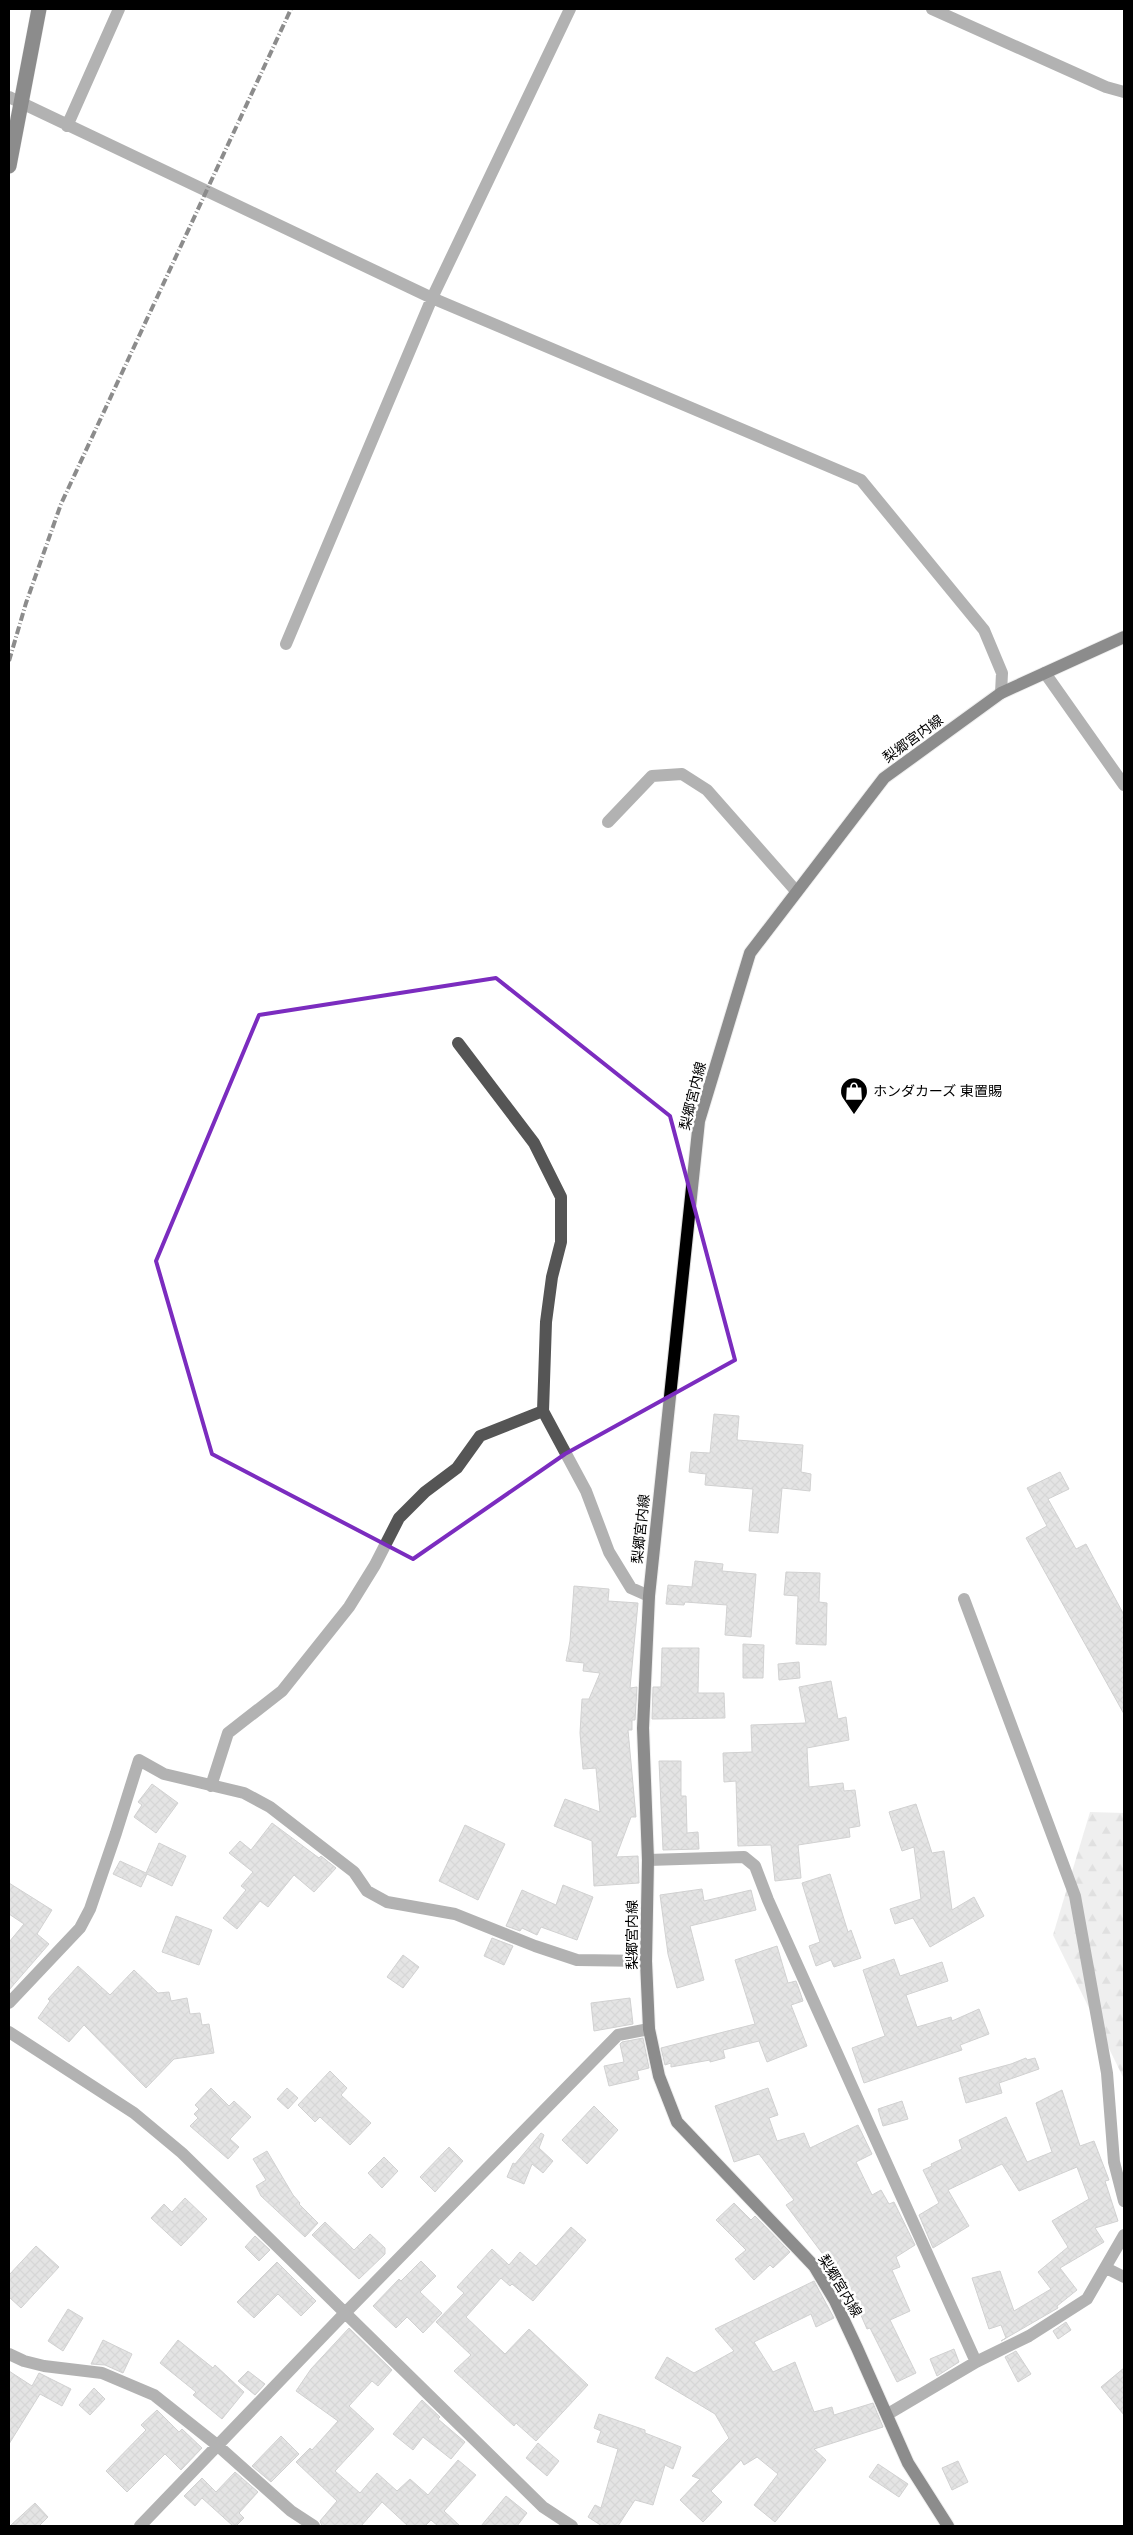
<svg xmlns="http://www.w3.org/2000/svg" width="1133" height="2535" font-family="'Fira Sans','Noto Sans JP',sans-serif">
<defs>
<pattern id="forest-firs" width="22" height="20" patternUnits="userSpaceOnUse" patternTransform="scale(1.25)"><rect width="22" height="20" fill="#dcdcdc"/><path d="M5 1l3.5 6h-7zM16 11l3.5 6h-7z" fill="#bbb"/></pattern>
<pattern id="building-cross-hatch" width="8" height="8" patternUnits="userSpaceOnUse" patternTransform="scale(1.25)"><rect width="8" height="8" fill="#c4c4c4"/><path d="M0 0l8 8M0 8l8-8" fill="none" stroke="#a7a7a7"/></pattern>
</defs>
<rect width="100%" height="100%" fill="#fff"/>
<!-- forest -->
<path fill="url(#forest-firs)" d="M 1090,1812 L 1124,1813 L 1124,2079 L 1053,1935 Z"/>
<!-- building -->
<path fill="url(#building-cross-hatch)" stroke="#999" d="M 714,1414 L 739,1416 L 737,1440 L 803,1445 L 801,1472 L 811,1474 L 810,1491 L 782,1488 L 778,1533 L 749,1531 L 753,1489 L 705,1485 L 706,1474 L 689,1472 L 691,1452 L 710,1453 Z
M 1060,1472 L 1069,1489 L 1048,1499 L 1076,1549 L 1086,1544 L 1124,1615 L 1124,1714 L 1026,1538 L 1047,1526 L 1027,1488 Z
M 695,1561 L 723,1564 L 722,1571 L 756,1574 L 751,1637 L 725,1635 L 727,1605 L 685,1602 L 684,1605 L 666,1604 L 668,1585 L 692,1587 Z
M 786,1572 L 820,1573 L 819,1602 L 827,1603 L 826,1645 L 796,1644 L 798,1596 L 784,1595 Z
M 574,1586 L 609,1589 L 608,1601 L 638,1603 L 630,1688 L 637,1687 L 635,1720 L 632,1720 L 632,1730 L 628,1730 L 636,1817 L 631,1817 L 616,1857 L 638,1856 L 639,1883 L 594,1886 L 592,1841 L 554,1826 L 565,1799 L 600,1812 L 596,1768 L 583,1769 L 580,1733 L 582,1699 L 589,1699 L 600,1673 L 583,1671 L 584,1663 L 566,1661 L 570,1641 Z
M 743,1644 L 764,1645 L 763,1678 L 743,1678 Z
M 662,1648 L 699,1648 L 698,1693 L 724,1693 L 725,1718 L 652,1719 L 653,1687 L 661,1687 Z
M 799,1662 L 800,1678 L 779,1680 L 778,1664 Z
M 831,1681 L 838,1719 L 846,1717 L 849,1740 L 807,1748 L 809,1787 L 843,1783 L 844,1791 L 855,1790 L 860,1826 L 849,1828 L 850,1837 L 798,1845 L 801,1878 L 775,1881 L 771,1845 L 738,1846 L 736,1781 L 724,1782 L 723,1753 L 752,1752 L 751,1725 L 806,1723 L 799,1687 Z
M 659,1761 L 681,1761 L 681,1796 L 686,1796 L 687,1833 L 698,1832 L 699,1849 L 663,1850 Z
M 152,1784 L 178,1803 L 156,1833 L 134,1817 L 142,1805 L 138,1802 Z
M 916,1804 L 932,1853 L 944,1851 L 952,1910 L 974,1897 L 984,1916 L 930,1947 L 913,1918 L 895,1924 L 890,1909 L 921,1899 L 914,1847 L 902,1851 L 889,1812 Z
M 272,1823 L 319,1858 L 321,1856 L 336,1868 L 314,1892 L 294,1875 L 268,1907 L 260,1901 L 237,1929 L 223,1918 L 246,1890 L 241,1886 L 253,1872 L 229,1853 L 240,1841 L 251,1850 Z
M 465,1825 L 505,1844 L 478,1900 L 439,1881 Z
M 159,1843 L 186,1856 L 172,1886 L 147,1874 L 141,1887 L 113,1874 L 120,1861 L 146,1873 Z
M 830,1874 L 848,1932 L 851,1930 L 861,1958 L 834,1967 L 831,1960 L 816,1966 L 809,1946 L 820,1942 L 802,1883 Z
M 9,1883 L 52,1910 L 37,1934 L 49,1944 L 9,1990 L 9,1942 L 24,1924 L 9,1914 Z
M 563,1885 L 593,1897 L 577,1940 L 541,1927 L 537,1935 L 522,1928 L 520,1931 L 506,1926 L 522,1890 L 556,1905 Z
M 702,1889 L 704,1901 L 751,1890 L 756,1910 L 690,1926 L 704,1980 L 677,1988 L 668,1954 L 660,1895 Z
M 176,1916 L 212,1930 L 199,1965 L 162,1952 Z
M 492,1938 L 513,1946 L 504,1965 L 484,1956 Z
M 777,1946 L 788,1983 L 796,1981 L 799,1989 L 803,2001 L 791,2005 L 807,2046 L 767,2062 L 759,2041 L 723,2050 L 725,2058 L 710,2062 L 710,2060 L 671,2067 L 671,2063 L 665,2065 L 661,2048 L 755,2024 L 735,1960 Z
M 403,1955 L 419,1967 L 403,1988 L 387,1977 Z
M 894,1959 L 900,1976 L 942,1962 L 948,1981 L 906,1995 L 917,2027 L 951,2017 L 952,2021 L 979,2009 L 989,2034 L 960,2045 L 962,2050 L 864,2083 L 852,2048 L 885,2036 L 863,1970 Z
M 78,1966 L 110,1995 L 134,1970 L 158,1993 L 169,1992 L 171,2001 L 187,1998 L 190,2014 L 200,2013 L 202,2025 L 209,2024 L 214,2053 L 174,2059 L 146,2088 L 84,2025 L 69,2042 L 38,2018 L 50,2001 L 48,1999 Z
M 630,1998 L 633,2024 L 594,2031 L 591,2003 Z
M 643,2038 L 649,2068 L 637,2071 L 639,2079 L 609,2086 L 604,2066 L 624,2062 L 620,2044 L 622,2042 Z
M 1026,2058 L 1027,2060 L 1035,2058 L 1039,2069 L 999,2083 L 1002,2093 L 966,2103 L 959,2078 L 1011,2064 Z
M 330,2071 L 347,2088 L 341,2095 L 371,2123 L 350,2145 L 320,2117 L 315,2122 L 298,2105 Z
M 211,2088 L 229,2106 L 234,2101 L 251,2117 L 230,2139 L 239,2147 L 228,2159 L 190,2126 L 198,2118 L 194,2114 L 199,2109 L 195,2105 Z
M 287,2088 L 298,2098 L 288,2109 L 277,2099 Z
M 768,2088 L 778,2115 L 769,2118 L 777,2141 L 804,2133 L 810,2148 L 858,2125 L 872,2154 L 856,2162 L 872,2195 L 881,2190 L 889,2204 L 894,2202 L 915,2245 L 896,2257 L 900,2267 L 892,2270 L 910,2311 L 890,2320 L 916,2373 L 897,2382 L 870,2328 L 867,2329 L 857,2306 L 848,2310 L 831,2278 L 837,2273 L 786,2205 L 794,2200 L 759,2154 L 734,2162 L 715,2106 Z
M 1062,2090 L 1080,2146 L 1094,2141 L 1109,2180 L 1105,2181 L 1118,2221 L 1095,2228 L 1104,2242 L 1060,2268 L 1077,2290 L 1057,2306 L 1058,2308 L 1001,2341 L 1006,2338 L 1001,2325 L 989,2329 L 972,2278 L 1000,2271 L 1014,2311 L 1051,2289 L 1038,2272 L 1068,2247 L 1052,2221 L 1089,2199 L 1077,2167 L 1019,2191 L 1002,2164 L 948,2190 L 969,2226 L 933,2248 L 919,2215 L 939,2203 L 923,2170 L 932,2166 L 931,2164 L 962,2149 L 959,2140 L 1006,2117 L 1027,2162 L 1052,2152 L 1036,2103 Z
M 902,2101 L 908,2119 L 883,2126 L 878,2109 Z
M 594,2106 L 618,2130 L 587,2164 L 562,2140 Z
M 541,2133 L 544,2135 L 539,2148 L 553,2161 L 543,2173 L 532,2164 L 524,2184 L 507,2177 L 513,2163 L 515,2164 Z
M 449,2147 L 463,2161 L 435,2192 L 420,2177 Z
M 267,2151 L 293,2195 L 300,2203 L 299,2204 L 318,2223 L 305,2237 L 261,2196 L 256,2186 L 266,2180 L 253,2159 Z
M 384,2157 L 398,2171 L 382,2188 L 368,2173 Z
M 185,2198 L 207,2219 L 181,2246 L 151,2218 L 164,2204 L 172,2212 Z
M 734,2203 L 751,2220 L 755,2216 L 790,2252 L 773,2268 L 770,2265 L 754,2280 L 735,2259 L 746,2250 L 716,2220 Z
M 325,2222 L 354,2250 L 370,2234 L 385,2248 L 385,2254 L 359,2279 L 312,2235 Z
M 571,2227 L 586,2240 L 533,2301 L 512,2284 L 510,2286 L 501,2278 L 466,2317 L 505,2354 L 529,2329 L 588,2385 L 536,2441 L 516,2423 L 514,2426 L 454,2371 L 471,2355 L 436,2322 L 464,2293 L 457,2287 L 492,2249 L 509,2265 L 520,2252 L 536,2266 Z
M 255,2236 L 270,2250 L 259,2261 L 245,2247 Z
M 36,2246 L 59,2267 L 21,2308 L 9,2297 L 9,2275 Z
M 421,2261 L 436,2276 L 420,2292 L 442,2313 L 423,2333 L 407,2317 L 396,2328 L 373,2306 L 399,2279 L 401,2281 Z
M 277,2262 L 316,2301 L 301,2316 L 278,2294 L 254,2318 L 237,2302 Z
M 814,2281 L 834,2318 L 816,2327 L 811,2314 L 754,2342 L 773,2372 L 795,2362 L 814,2412 L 832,2407 L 834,2415 L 873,2403 L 883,2427 L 814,2449 L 826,2460 L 775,2522 L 754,2505 L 778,2474 L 757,2457 L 744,2465 L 741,2460 L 711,2491 L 722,2502 L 703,2522 L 680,2500 L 700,2479 L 692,2476 L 729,2438 L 715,2414 L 655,2378 L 667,2357 L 694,2373 L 734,2351 L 715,2329 Z
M 68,2309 L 83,2318 L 63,2351 L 48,2341 Z
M 1066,2322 L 1071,2330 L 1058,2339 L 1053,2331 Z
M 349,2328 L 392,2370 L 378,2386 L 372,2381 L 349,2406 L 374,2429 L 335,2471 L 360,2493 L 377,2473 L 397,2491 L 410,2479 L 428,2495 L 458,2460 L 476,2475 L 444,2511 L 460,2526 L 438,2526 L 431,2520 L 425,2526 L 408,2526 L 382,2502 L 361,2526 L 322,2526 L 320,2521 L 337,2501 L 296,2462 L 310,2448 L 312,2450 L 338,2421 L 296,2391 L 311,2369 Z
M 103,2340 L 132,2354 L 123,2373 L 105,2365 L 91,2364 Z
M 178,2340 L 213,2368 L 215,2365 L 244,2392 L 222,2419 L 193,2395 L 196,2392 L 160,2363 Z
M 954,2349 L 959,2362 L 937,2376 L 930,2359 Z
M 1016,2351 L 1031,2374 L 1018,2382 L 1005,2357 Z
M 1124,2368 L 1124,2415 L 1101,2387 Z
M 9,2371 L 32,2386 L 39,2373 L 71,2389 L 62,2406 L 40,2394 L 9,2444 Z
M 248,2371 L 265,2384 L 255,2395 L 238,2381 Z
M 94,2388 L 105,2399 L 90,2415 L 79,2405 Z
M 422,2400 L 440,2417 L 438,2419 L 465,2442 L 451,2459 L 423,2437 L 413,2450 L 393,2434 Z
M 157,2410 L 179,2432 L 182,2429 L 202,2448 L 181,2470 L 165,2454 L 127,2492 L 106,2471 L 146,2430 L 141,2425 Z
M 599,2414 L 645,2430 L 645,2433 L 681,2447 L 673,2469 L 665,2465 L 653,2505 L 635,2500 L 618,2526 L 602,2526 L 588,2517 L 595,2505 L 601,2508 L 618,2449 L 597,2442 L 601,2431 L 594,2428 Z
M 281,2436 L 299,2454 L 271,2482 L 252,2466 Z
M 538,2443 L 559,2461 L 547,2476 L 526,2458 Z
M 958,2461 L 968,2482 L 952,2490 L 942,2468 Z
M 878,2464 L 908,2484 L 899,2497 L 869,2477 Z
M 235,2472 L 258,2492 L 239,2513 L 244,2518 L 236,2526 L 233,2526 L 202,2498 L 195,2506 L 184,2496 L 202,2478 L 216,2492 Z
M 506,2496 L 527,2513 L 517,2526 L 481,2526 Z
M 35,2503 L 48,2517 L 39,2526 L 10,2526 Z"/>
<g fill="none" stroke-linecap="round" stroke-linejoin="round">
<!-- major casing -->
<g stroke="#dbdbdb" stroke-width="14">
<path id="major" d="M 948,2526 L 908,2463 L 857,2348 L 835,2301 L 814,2266 L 677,2122 L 659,2076 L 649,2029 L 646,1961 L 648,1860 L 643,1728 L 649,1596 L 699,1121 L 750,953 L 884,778 L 1001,693 L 1124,637"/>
</g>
<!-- highway casing -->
<g stroke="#dbdbdb" stroke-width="16">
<path id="highway" d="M 9,166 L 39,9"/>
</g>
<!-- minor -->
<path stroke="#555" stroke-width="12" d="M 932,9 L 1106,87 L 1124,92
M 9,97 L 432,298 L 861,480 L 984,630 L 1002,673 L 1001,693
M 67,126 L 119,9
M 286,644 L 432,298 L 570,9
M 1045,673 L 1124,785
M 608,822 L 652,776 L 682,774 L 707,790 L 796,891
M 458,1043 L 534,1143 L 561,1197 L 561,1242 L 552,1277 L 546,1322 L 543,1411 L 586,1491 L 609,1552 L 631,1588 L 649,1596
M 964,1599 L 1075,1896 L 1107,2073 L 1114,2162 L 1124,2201
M 211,1786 L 228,1733 L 282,1691 L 349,1607 L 375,1565 L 399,1518 L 425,1492 L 457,1468 L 480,1436 L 543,1411
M 648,1860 L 744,1857 L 755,1866 L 768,1900 L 976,2362
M 9,2003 L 80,1928 L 90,1909 L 116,1833 L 139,1760 L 164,1774 L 244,1793 L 270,1807 L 354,1872 L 367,1891 L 387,1902 L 455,1914 L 535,1946 L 577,1960 L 646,1961
M 9,2032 L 134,2113 L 182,2153 L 543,2507 L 572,2526
M 1106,2268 L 1124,2277
M 9,2354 L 24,2361 L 44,2366 L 102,2373 L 154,2395 L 217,2445 L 291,2511 L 314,2526
M 888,2414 L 976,2362 L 1029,2336 L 1087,2299 L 1124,2235
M 140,2526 L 345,2313 L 618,2035 L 649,2029"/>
<!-- major -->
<use href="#major" stroke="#000" stroke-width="12"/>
<!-- highway -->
<use href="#highway" stroke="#000" stroke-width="15"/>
<!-- rail -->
<path stroke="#000" stroke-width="4" stroke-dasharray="8 2.5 1 2.5" stroke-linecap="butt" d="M 9,661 L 26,603 L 61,504 L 291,9"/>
</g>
<!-- marked area -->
<path d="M0 0H1133V2535H0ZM 496,978 L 670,1116 L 735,1360 L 565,1454 L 413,1559 L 212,1454 L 156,1261 L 259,1015 Z" fill="#fff" fill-opacity=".55" fill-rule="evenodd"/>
<path fill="none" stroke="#7b2cbf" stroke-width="4" stroke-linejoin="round" d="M 496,978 L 670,1116 L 735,1360 L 565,1454 L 413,1559 L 212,1454 L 156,1261 L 259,1015 Z"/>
<!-- icons -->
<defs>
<g id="shop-pin" transform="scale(1.4375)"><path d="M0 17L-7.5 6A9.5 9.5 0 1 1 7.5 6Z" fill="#000" stroke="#fff"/><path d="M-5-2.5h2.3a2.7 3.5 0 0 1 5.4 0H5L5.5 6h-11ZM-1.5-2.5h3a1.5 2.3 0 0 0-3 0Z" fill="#fff"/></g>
</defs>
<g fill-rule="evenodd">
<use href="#shop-pin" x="854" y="1091"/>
</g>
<g text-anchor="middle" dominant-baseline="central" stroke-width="5" stroke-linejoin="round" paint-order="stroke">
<!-- street labels -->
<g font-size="14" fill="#000" stroke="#fff">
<text transform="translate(913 739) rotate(-36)">梨郷宮内線</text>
<text transform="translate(693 1096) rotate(-76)">梨郷宮内線</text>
<text transform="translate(641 1529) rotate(-84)">梨郷宮内線</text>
<text transform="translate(632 1935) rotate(-90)">梨郷宮内線</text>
<text transform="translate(840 2286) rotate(59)">梨郷宮内線</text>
</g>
<!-- poi labels -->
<g font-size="14" fill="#000" stroke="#fff" text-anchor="start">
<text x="873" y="1091">ホンダカーズ 東置賜</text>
</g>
</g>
<!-- border -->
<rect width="1133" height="2535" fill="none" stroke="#000000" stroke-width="20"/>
</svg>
